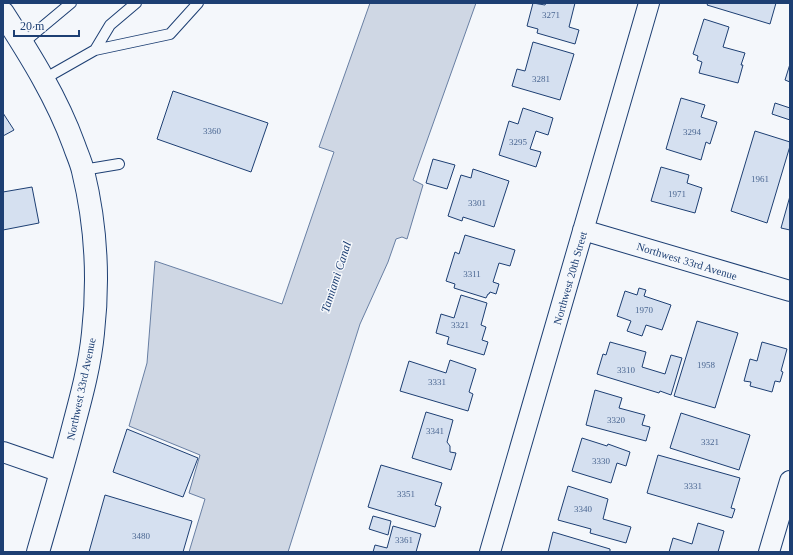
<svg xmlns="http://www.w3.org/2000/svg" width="793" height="555" font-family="Georgia,serif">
<rect width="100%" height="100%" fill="#f4f7fb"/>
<!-- water -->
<path fill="#cfd7e4" stroke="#687fa3" d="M 370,3 L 476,3 L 413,180 L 423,185 L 407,239 L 402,237 L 396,239 L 388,262 L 360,324 L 288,552 L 189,552 L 205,499 L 189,493 L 200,455 L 129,426 L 147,363 L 155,261 L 282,304 L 334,152 L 319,147 Z"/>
<!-- building -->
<path fill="#d5e0f0" stroke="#1d3f73" d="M 533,3 L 545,5 L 546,3 L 575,3 L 569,27 L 579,30 L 575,44 L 537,33 L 538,29 L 527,26 Z
M 708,3 L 776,3 L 770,24 L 707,5 Z
M 704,19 L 729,27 L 723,47 L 745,53 L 741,65 L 743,65 L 738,83 L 699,73 L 702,62 L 697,60 L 698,56 L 693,54 Z
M 533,42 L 574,54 L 560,100 L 512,86 L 517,69 L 525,71 Z
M 790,64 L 790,82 L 785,80 Z
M 173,91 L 268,123 L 251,172 L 157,139 Z
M 681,98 L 705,105 L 701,117 L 717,122 L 710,144 L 706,142 L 701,160 L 666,149 Z
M 775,103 L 790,108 L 790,120 L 772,114 Z
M 523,108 L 553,118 L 548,135 L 536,131 L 530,149 L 541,152 L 536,167 L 499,155 L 509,121 L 518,124 Z
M 3,113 L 14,130 L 3,136 Z
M 755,131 L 790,142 L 790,146 L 767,223 L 731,211 Z
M 433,159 L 455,165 L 447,189 L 426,183 Z
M 661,167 L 689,175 L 687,183 L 702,188 L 695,213 L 651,201 Z
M 473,169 L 509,181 L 494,227 L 463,217 L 462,221 L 448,216 L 461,175 L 471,178 Z
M 32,187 L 39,223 L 3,230 L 3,192 Z
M 790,196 L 790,230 L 781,228 Z
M 465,235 L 515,250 L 510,266 L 499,263 L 493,282 L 499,284 L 496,294 L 490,292 L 489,294 L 488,294 L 486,298 L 454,288 L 455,284 L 446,281 L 455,252 L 459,254 Z
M 639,288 L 646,290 L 644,296 L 671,305 L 662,330 L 646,325 L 642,336 L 627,331 L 631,321 L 617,316 L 625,291 L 637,295 Z
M 461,295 L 487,303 L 481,325 L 486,327 L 482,340 L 488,342 L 484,355 L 447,344 L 449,337 L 436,333 L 441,314 L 454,318 Z
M 697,321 L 738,333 L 715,408 L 674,396 Z
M 610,342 L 646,352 L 642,367 L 665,374 L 671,355 L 682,358 L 671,395 L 660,391 L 659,393 L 597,374 L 603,354 L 606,355 Z
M 762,342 L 787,349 L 781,371 L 783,372 L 780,382 L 775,381 L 772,392 L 750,386 L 751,382 L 744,381 L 750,359 L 757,361 Z
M 450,360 L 476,369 L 469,392 L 473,394 L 468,411 L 400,391 L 409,361 L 446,373 Z
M 595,390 L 622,398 L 619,408 L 645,415 L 642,425 L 650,427 L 646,441 L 586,425 Z
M 426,412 L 453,420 L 447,442 L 450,446 L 450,452 L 456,453 L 451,470 L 412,458 Z
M 681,413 L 750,435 L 739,470 L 670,448 Z
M 127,429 L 198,458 L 183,497 L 113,472 Z
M 582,438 L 607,446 L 608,444 L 630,452 L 626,466 L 617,463 L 611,483 L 572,471 Z
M 658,455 L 740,478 L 731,508 L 735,509 L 732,518 L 647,493 Z
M 381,465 L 442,483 L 435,505 L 441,507 L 435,527 L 368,507 Z
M 568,486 L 608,499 L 603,519 L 631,527 L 626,543 L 590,533 L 591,529 L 558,520 Z
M 105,495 L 192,521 L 183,552 L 89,552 Z
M 373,516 L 391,521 L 388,535 L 369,529 Z
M 698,523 L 724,531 L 718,552 L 669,552 L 673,538 L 692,544 Z
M 393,526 L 421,534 L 416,552 L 373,552 L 375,545 L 387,548 Z
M 553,532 L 610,549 L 610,552 L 548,552 Z"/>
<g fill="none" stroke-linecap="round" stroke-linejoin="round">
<!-- lane casing -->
<g stroke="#1d3f73" stroke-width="12">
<path id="lane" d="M 23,43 L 71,3
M 95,50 L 110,25 L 136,3
M 44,79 L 95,50 L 170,34 L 198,3
M 83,170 L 119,164"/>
</g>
<!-- street casing -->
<g stroke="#1d3f73" stroke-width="22">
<path id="street" d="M 583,230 L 790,291
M 3,452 L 61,472
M 490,552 L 649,3
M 769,552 L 790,481"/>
</g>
<!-- secondary casing -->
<g stroke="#1d3f73" stroke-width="24">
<path id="secondary" d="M 3,13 C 30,55 57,98 74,145 C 77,154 81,162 83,171 C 96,224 99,279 93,333 C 90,364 82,394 74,424 C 63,467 50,510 38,552"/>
</g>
<!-- lane -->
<use href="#lane" stroke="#f4f7fb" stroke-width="10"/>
<!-- street -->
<use href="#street" stroke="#f4f7fb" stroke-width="20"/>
<!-- secondary -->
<use href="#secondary" stroke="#f4f7fb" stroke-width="22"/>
</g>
<g text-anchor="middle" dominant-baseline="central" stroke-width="3" stroke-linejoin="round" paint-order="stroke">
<!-- number labels -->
<g font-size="9" fill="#4b6792">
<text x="551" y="15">3271</text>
<text x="541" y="79">3281</text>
<text x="212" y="131">3360</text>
<text x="692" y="132">3294</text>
<text x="518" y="142">3295</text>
<text x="760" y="179">1961</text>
<text x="677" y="194">1971</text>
<text x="477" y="203">3301</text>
<text x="472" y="274">3311</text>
<text x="644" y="310">1970</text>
<text x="460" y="325">3321</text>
<text x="706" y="365">1958</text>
<text x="626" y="370">3310</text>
<text x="437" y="382">3331</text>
<text x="616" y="420">3320</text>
<text x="435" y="431">3341</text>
<text x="710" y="442">3321</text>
<text x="601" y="461">3330</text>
<text x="693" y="486">3331</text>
<text x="406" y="494">3351</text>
<text x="583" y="509">3340</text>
<text x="141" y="536">3480</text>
<text x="404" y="540">3361</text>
</g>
<!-- street labels -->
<g font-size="11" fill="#1d3f73" stroke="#f4f7fb">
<text transform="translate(687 261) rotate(17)">Northwest 33rd Avenue</text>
<text transform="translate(570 278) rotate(-74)">Northwest 20th Street</text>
<text transform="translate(81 389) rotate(-78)">Northwest 33rd Avenue</text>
</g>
<!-- water labels -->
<g font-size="12" font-style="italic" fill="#1d3f73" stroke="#f4f7fb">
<text transform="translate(336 277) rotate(-72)">Tamiami Canal</text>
</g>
</g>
<!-- border -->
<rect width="793" height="555" fill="none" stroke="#1d3f73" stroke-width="8"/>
<!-- scale -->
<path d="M14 30v6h65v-6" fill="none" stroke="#1d3f73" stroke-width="2"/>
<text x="20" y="30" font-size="12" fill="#1d3f73" stroke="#f4f7fb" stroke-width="3" paint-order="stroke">20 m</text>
</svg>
